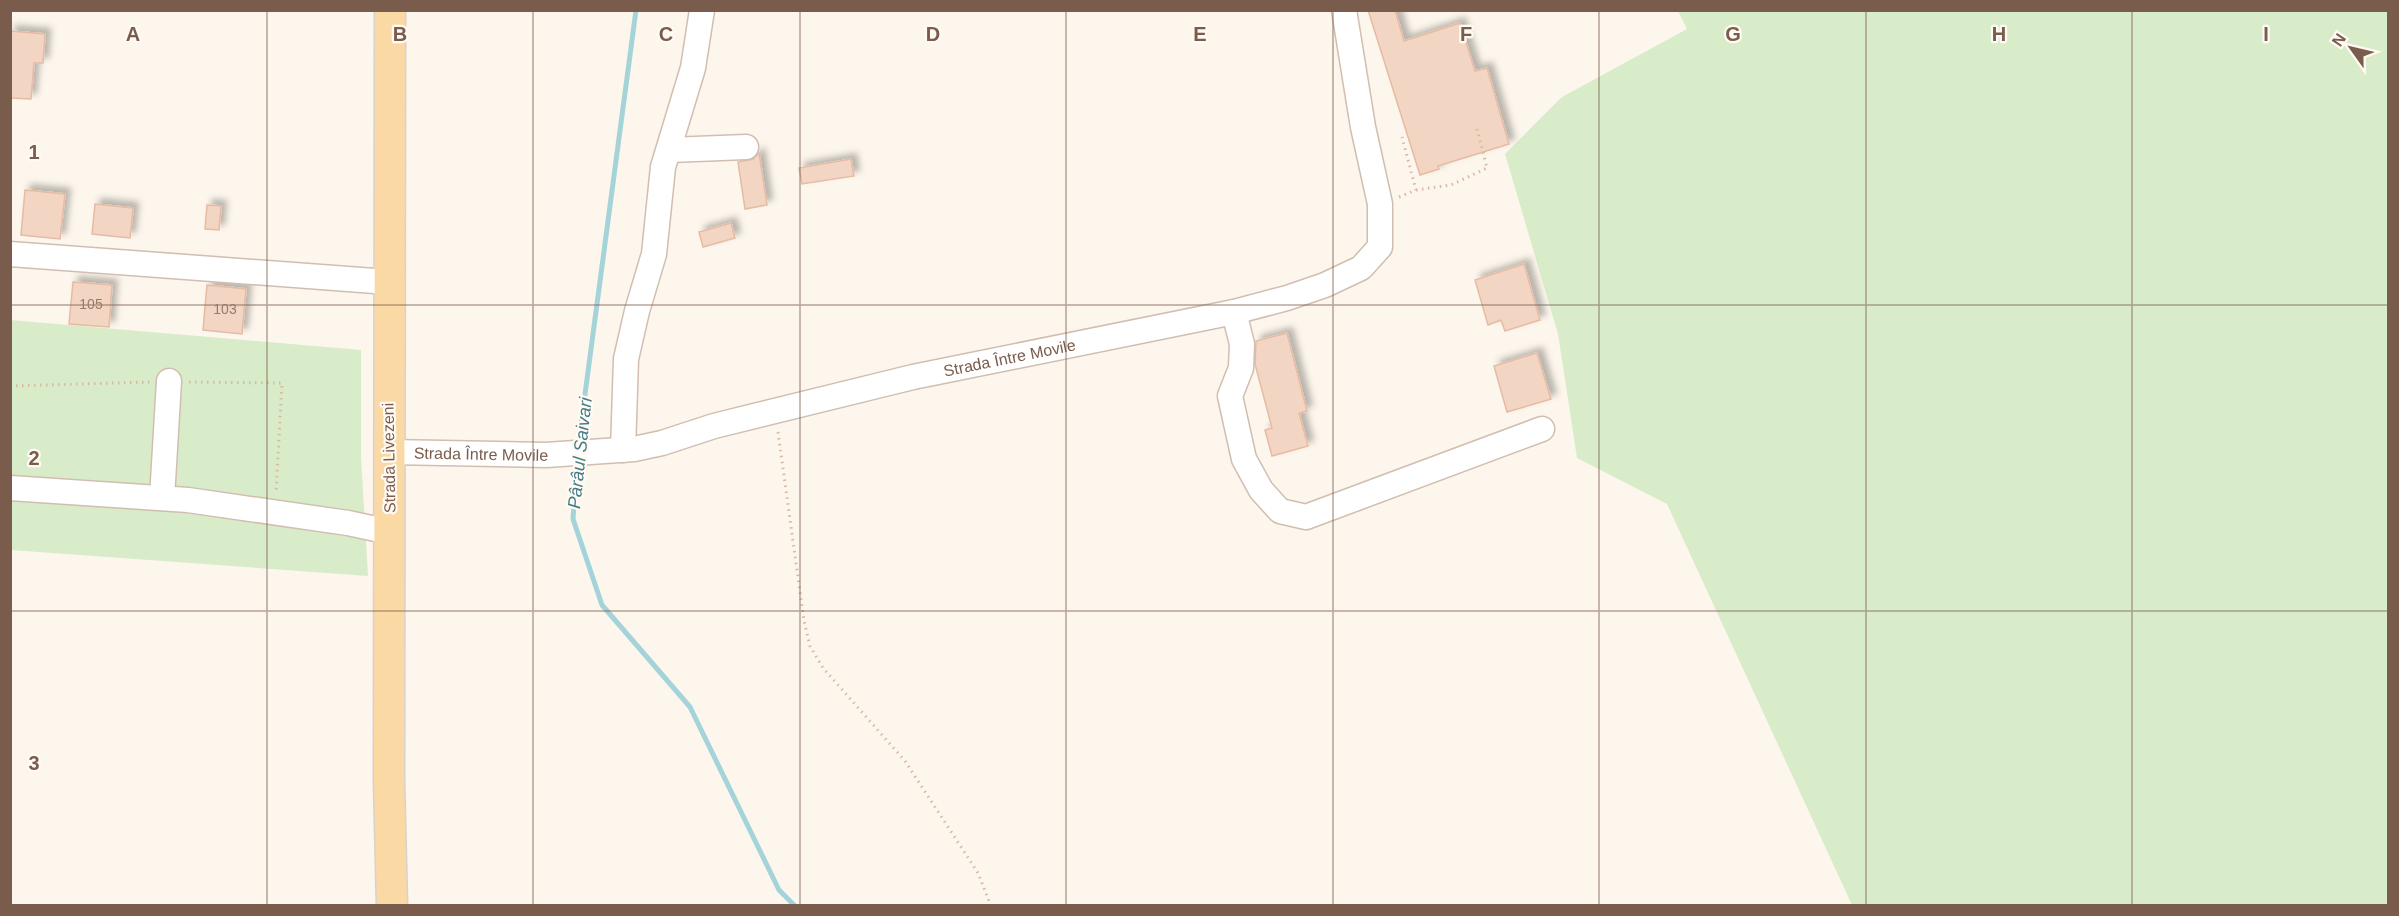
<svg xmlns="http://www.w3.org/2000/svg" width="2399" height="916" font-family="Helvetica,sans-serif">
<defs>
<filter id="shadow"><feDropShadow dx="5.5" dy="-5.5" stdDeviation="3" flood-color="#0004"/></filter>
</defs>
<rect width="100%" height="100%" fill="#fdf6ec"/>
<!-- green -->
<path fill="#d8ecc9" d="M 1678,11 L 2388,11 L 2388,905 L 1852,905 L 1667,504 L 1577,458 L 1558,334 L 1505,154 L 1562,97 L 1687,29 Z
M 10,320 L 361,350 L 361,457 L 368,576 L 11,550 Z"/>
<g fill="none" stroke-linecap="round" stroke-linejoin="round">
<!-- stream -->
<path stroke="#a5d3da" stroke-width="5" d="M 578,447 L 636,10
M 577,459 L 573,519 L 602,605 L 690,707 L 779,890 L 795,906"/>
</g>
<!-- building -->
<path fill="#f3d5c3" stroke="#e6bba3" stroke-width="1.5" filter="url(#shadow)" d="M 1368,10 L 1395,10 L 1404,41 L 1460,23 L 1475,71 L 1487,68 L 1509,144 L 1438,166 L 1439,169 L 1420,175 Z
M 10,31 L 45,34 L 43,63 L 34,63 L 31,99 L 10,98 Z
M 759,153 L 767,205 L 745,209 L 738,162 L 753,159 Z
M 851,159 L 854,176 L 802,184 L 799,168 Z
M 25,190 L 65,194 L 60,239 L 21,235 Z
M 95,204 L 133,208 L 130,238 L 92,234 Z
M 207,205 L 221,206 L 219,230 L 205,229 Z
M 731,223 L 735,238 L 703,247 L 699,232 Z
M 1524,264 L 1540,320 L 1505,331 L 1501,320 L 1488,325 L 1475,280 Z
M 73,282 L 112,285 L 109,327 L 69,324 Z
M 207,285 L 246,289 L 242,334 L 203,330 Z
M 1287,333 L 1307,411 L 1299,413 L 1308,446 L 1272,456 L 1265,430 L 1272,428 L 1255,364 L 1256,341 Z
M 1537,353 L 1551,399 L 1507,412 L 1494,366 Z"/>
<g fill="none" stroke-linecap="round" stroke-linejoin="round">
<!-- minor casing -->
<g stroke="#d1beb0" stroke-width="27">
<g id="minor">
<path d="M 670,150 L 746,147"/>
<path d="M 10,254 L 388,282"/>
<path d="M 1234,312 L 1242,344 L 1241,368 L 1230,396 L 1244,459 L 1261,490 L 1280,511 L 1306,517 L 1542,429"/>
<path d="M 623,450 L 626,359 L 637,311 L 654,254 L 663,167 L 693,68 L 702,10"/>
<path id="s1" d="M 389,452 L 546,455 L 634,449 L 662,443 L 714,426 L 913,377 L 1234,312 L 1287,298 L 1325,285 L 1361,268 L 1380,247 L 1380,204 L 1363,127 L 1344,10"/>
<path d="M 10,488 L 188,500 L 348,523 L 390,532"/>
<path d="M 162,498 L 169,381"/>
</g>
</g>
<!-- major casing -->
<g stroke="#dad1cd" stroke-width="33">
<path id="major" d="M 390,10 L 389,781 L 392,906"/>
</g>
<!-- path -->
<path stroke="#d9b8a5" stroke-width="3" stroke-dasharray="1.5 4.5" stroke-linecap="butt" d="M 1416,190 L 1451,185 L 1487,168 L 1476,125
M 1399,197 L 1416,190 L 1402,137
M 189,382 L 282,383 L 276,493
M 10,386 L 150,382
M 778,432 L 804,621 L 810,646 L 823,668 L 905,761 L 978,873 L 991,906"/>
<!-- minor -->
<use href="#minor" stroke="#fff" stroke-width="24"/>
<!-- major -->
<use href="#major" stroke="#fbd9a5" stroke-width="30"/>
</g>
<!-- grid -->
<path fill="none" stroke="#7a5c4d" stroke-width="1.5" stroke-opacity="0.55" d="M 267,10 L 267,906M 533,10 L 533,906M 800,10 L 800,906M 1066,10 L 1066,906M 1333,10 L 1333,906M 1599,10 L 1599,906M 1866,10 L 1866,906M 2132,10 L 2132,906M 10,305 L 2388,305M 10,611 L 2388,611"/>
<g text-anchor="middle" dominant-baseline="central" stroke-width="4.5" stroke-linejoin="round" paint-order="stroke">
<!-- number labels -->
<g font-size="14" fill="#987a6a">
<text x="91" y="304">105</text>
<text x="225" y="309">103</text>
</g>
<!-- street labels -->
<g font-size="16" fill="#7a5c4d" stroke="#fffaf3">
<text stroke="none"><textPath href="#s1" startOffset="632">Strada Între Movile</textPath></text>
<text stroke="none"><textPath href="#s1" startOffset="92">Strada Între Movile</textPath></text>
<text transform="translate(389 458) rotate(-91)">Strada Livezeni</text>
</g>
<!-- water labels -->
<g font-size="18" font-style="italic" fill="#437c86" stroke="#fffaf3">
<text transform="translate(580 453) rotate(-84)">Pârâul Saivari</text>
</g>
</g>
<g font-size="20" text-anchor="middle" font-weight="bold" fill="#7a5c4d" stroke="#fffaf3" stroke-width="4.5" stroke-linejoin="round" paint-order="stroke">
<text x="133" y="41">A</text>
<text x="400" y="41">B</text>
<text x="666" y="41">C</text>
<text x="933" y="41">D</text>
<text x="1200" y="41">E</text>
<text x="1466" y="41">F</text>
<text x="1733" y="41">G</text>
<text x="1999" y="41">H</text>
<text x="2266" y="41">I</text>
<text x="34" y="159">1</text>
<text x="34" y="465">2</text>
<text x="34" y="770">3</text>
</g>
<!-- border -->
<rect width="2399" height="916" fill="none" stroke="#7a5c4d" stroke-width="24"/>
<!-- north arrow -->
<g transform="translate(2351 48) rotate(304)" stroke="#fffaf3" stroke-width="4.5" paint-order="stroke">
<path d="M0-4.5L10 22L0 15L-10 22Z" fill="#7a5c4d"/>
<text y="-9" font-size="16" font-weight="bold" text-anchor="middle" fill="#7a5c4d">N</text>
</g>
</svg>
